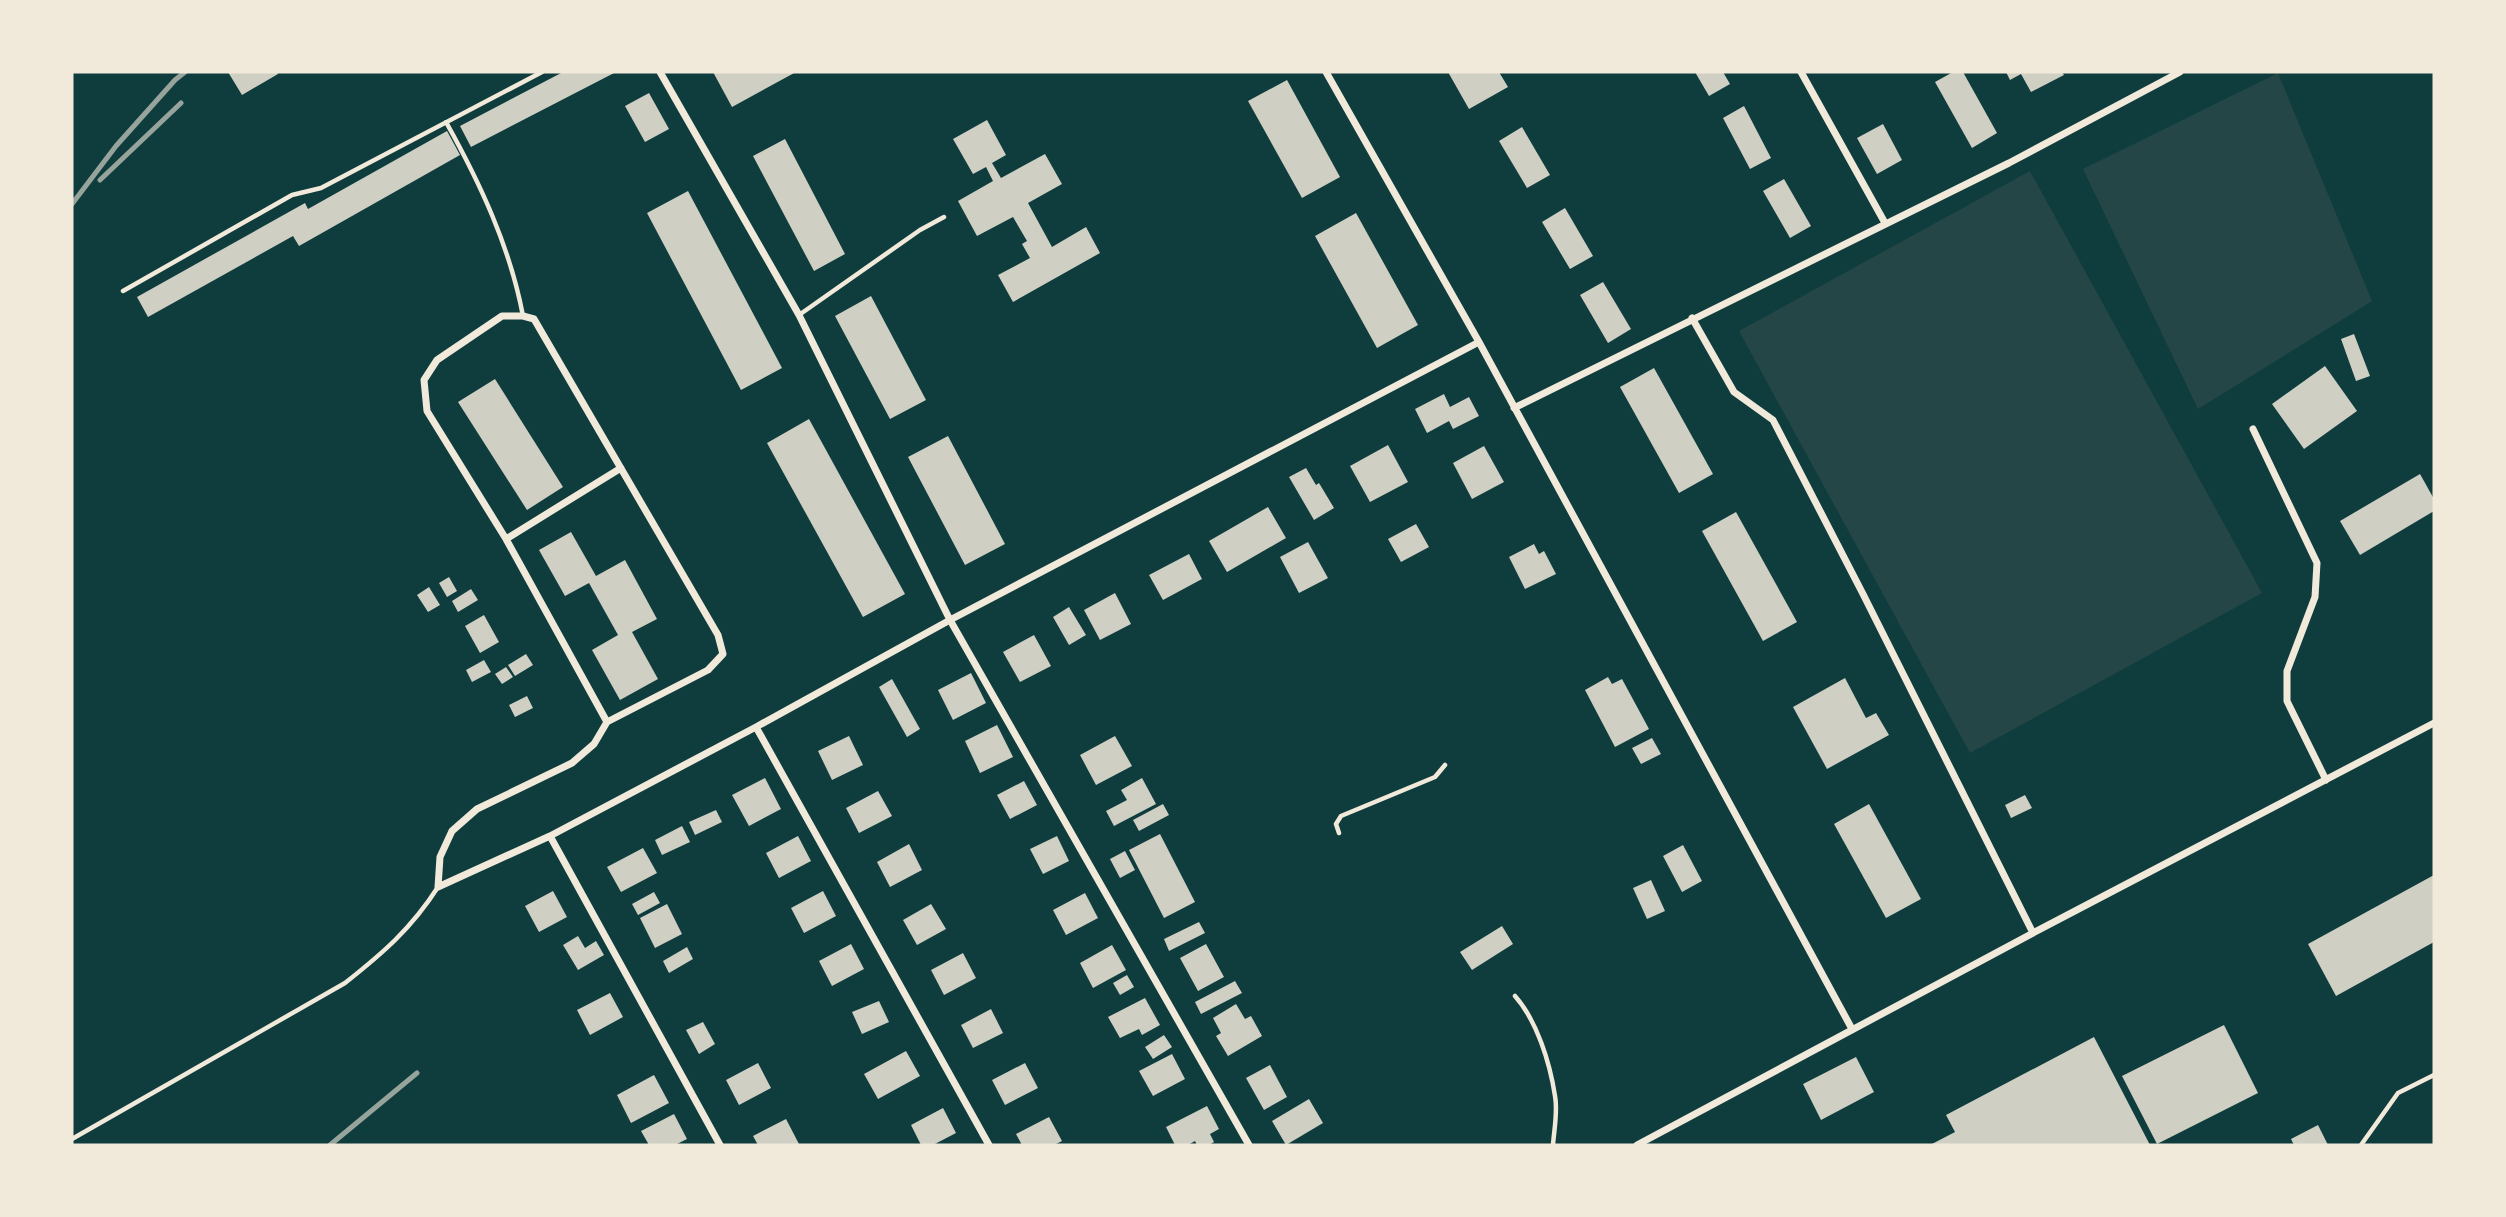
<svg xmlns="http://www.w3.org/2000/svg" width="2506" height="1217" font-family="'Times New Roman',serif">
<rect width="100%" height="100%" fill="#0f3d3e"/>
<!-- green -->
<path fill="#244646" d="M 2278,73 L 2372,301 L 2198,409 L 2083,169 Z
M 2030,171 L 2262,593 L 1970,753 L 1739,331 Z"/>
<!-- building -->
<path fill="#cfcfc3" d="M 228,72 L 277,72 L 278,74 L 242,95 Z
M 563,72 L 616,72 L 471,147 L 460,126 Z
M 713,72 L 796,72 L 732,107 Z
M 1448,72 L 1499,72 L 1508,87 L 1469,109 Z
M 1695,72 L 1723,72 L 1730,84 L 1709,96 Z
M 1953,72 L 1963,72 L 1997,133 L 1972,148 L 1935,82 Z
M 2006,72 L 2062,72 L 2064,75 L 2031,92 L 2021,74 L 2010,80 Z
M 1287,80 L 1340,177 L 1302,198 L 1248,101 Z
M 649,93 L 669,129 L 645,142 L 625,106 Z
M 1744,106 L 1771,158 L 1750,169 L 1723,118 Z
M 987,120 L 1006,155 L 992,163 L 1001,178 L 1045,154 L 1062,184 L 1028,203 L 1052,247 L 1086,227 L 1100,253 L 1013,302 L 998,275 L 1030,258 L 1022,244 L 1027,241 L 1013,217 L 977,236 L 958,201 L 993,181 L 986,167 L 973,174 L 953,139 Z
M 1883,124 L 1902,160 L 1877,174 L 1857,138 Z
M 1522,127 L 1550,175 L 1527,188 L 1499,141 Z
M 447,131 L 460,155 L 299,246 L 293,236 L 148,317 L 137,297 L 305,203 L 308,209 Z
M 785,139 L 845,254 L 814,271 L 753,156 Z
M 1784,179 L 1811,226 L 1790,238 L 1763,191 Z
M 688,191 L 782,368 L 741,390 L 647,213 Z
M 1565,208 L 1593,256 L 1570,269 L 1542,222 Z
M 1356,213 L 1418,325 L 1377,348 L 1315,236 Z
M 1603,282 L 1631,329 L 1608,343 L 1580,295 Z
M 871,296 L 926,400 L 890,419 L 835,316 Z
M 2354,334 L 2370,376 L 2356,381 L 2341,339 Z
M 2325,366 L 2357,411 L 2304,449 L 2272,404 Z
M 1654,368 L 1713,474 L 1679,493 L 1620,387 Z
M 495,379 L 563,487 L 527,510 L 458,402 Z
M 1444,394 L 1450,407 L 1469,397 L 1479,416 L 1453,429 L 1449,421 L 1427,433 L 1415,409 Z
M 809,419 L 905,594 L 863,617 L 767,443 Z
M 948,436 L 1005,544 L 965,565 L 908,457 Z
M 1388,445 L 1408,482 L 1370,502 L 1350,466 Z
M 1484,446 L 1504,482 L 1472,499 L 1453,463 Z
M 1306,468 L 1316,485 L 1319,483 L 1334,508 L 1314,520 L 1289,477 Z
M 2420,474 L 2434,499 L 2434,511 L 2360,555 L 2340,521 Z
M 1268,507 L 1286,538 L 1227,572 L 1209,541 Z
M 1736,512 L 1797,622 L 1763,641 L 1702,531 Z
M 1416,524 L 1429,547 L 1401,562 L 1388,539 Z
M 571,532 L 596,576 L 625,560 L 657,619 L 632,632 L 658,679 L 620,700 L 592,650 L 618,635 L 589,583 L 565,596 L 539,550 Z
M 1308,542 L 1328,578 L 1299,593 L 1280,557 Z
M 1534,544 L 1539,554 L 1544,551 L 1556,574 L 1525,589 L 1509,557 Z
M 1189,554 L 1202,579 L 1163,600 L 1149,575 Z
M 449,577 L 457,591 L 447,597 L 439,583 Z
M 429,587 L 440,605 L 428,612 L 417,595 Z
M 471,589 L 478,600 L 458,612 L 452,601 Z
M 1115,593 L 1131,624 L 1100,640 L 1084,610 Z
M 1069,607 L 1086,635 L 1069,645 L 1053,617 Z
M 484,615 L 499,642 L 480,653 L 465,626 Z
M 1034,635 L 1051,666 L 1020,682 L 1003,652 Z
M 526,654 L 533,665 L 515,676 L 508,665 Z
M 484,660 L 491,672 L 472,682 L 466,670 Z
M 506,667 L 513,677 L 502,684 L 495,674 Z
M 971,673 L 986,703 L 953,720 L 938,690 Z
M 1608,677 L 1612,684 L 1622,679 L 1649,729 L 1615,747 L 1585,690 Z
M 1845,678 L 1866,718 L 1876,713 L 1889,735 L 1827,769 L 1793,707 Z
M 892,679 L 920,729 L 907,737 L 879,687 Z
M 527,696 L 533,708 L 515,717 L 509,705 Z
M 997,725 L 1013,757 L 980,773 L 965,741 Z
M 849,736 L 863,765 L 832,780 L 818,751 Z
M 1115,736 L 1132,766 L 1096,785 L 1080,755 Z
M 1652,738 L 1661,754 L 1641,764 L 1632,748 Z
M 765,778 L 781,809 L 749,826 L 732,795 Z
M 1142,778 L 1156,804 L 1114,826 L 1106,811 L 1127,800 L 1121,790 Z
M 1024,781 L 1037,805 L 1010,819 L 997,795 Z
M 878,791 L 892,816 L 859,833 L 846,808 Z
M 2025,795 L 2032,808 L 2011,818 L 2005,805 Z
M 1163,804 L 1169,815 L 1139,831 L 1133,820 Z
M 1869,804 L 1921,899 L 1886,918 L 1834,824 Z
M 716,810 L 722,822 L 695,835 L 689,822 Z
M 682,826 L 690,842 L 662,855 L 655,840 Z
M 1160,834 L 1195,902 L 1164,918 L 1129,850 Z
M 798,836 L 811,861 L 779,878 L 766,853 Z
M 1057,836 L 1069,861 L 1043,874 L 1030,849 Z
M 909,844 L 922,870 L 890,887 L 877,862 Z
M 1683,845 L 1702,881 L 1682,892 L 1663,856 Z
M 643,848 L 657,873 L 621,892 L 607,867 Z
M 1125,851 L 1135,870 L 1120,878 L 1110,859 Z
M 2434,875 L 2434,942 L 2336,996 L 2308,944 Z
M 1651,880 L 1665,911 L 1647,919 L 1633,888 Z
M 553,891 L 567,917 L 539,932 L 525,906 Z
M 823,891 L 836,916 L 804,933 L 791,908 Z
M 654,892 L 660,903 L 638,915 L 632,904 Z
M 1085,893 L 1098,918 L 1066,935 L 1053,910 Z
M 667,904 L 682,934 L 655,948 L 640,918 Z
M 931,904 L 946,929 L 917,945 L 903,920 Z
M 1199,922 L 1205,933 L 1169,951 L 1164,939 Z
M 1502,926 L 1513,944 L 1472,970 L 1460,952 Z
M 578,936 L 585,948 L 596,941 L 604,955 L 578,970 L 563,945 Z
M 851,944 L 864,969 L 832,986 L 819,961 Z
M 1206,944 L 1224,977 L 1198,991 L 1180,958 Z
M 1112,945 L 1126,970 L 1093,988 L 1080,963 Z
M 687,947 L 693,959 L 669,973 L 663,961 Z
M 963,953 L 976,978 L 944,995 L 931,970 Z
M 1127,975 L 1134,987 L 1120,995 L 1113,983 Z
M 1235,981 L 1242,993 L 1201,1014 L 1195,1002 Z
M 610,993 L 623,1017 L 590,1035 L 577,1010 Z
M 1145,998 L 1160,1025 L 1142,1035 L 1139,1029 L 1120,1038 L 1108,1017 Z
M 879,1001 L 889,1022 L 862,1034 L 852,1012 Z
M 1236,1004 L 1245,1019 L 1251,1016 L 1262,1036 L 1228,1056 L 1216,1036 L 1221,1033 L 1213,1018 Z
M 991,1009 L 1003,1033 L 973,1048 L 961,1025 Z
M 703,1022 L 715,1044 L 699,1054 L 686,1030 Z
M 2224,1025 L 2258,1093 L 2157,1144 L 2122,1076 Z
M 1164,1035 L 1172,1047 L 1153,1059 L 1145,1047 Z
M 2094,1037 L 2150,1145 L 1930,1145 L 1955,1132 L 1946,1115 Z
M 906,1051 L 920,1076 L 878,1099 L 864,1074 Z
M 1172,1054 L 1185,1079 L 1153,1096 L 1139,1071 Z
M 1856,1057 L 1874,1092 L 1821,1120 L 1803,1084 Z
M 758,1063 L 771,1088 L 739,1105 L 726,1080 Z
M 1025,1063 L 1038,1088 L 1005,1105 L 992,1080 Z
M 1270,1065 L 1287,1097 L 1264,1110 L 1246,1078 Z
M 654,1075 L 669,1103 L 631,1123 L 617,1095 Z
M 1309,1099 L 1323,1123 L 1286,1145 L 1272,1121 Z
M 1207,1106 L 1219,1129 L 1210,1134 L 1214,1142 L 1209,1145 L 1197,1145 L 1195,1141 L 1188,1145 L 1175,1145 L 1166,1127 Z
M 943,1108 L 956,1133 L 933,1145 L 921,1145 L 911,1125 Z
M 674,1114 L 687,1139 L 675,1145 L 649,1145 L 641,1131 Z
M 1049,1117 L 1062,1141 L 1054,1145 L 1022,1145 L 1016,1134 Z
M 786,1119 L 799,1144 L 758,1145 L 753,1136 Z
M 2318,1125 L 2328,1145 L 2294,1145 L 2291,1139 Z"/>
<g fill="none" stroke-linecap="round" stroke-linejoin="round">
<!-- service -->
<path stroke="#f1e9da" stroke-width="4.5" d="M 446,122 C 480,183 510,247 523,316
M 123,291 L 292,195 L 321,188 L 542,72
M 799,315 L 920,230 L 944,217
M 1339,833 L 1336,824 L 1341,816 L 1435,777 L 1445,765
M 1515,996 C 1537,1021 1550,1063 1555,1096 C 1558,1111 1554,1130 1553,1145
M 72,1139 L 345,983 C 383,953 411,929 438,887
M 2361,1145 L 2398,1093 L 2434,1075"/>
<!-- minor -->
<path stroke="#f1e9da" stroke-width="7" d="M 660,72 L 799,315 L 950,620 L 1249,1145
M 1326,72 L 1479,342 L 1852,1029
M 1801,72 L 1885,223
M 1692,318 L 1734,392 L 1773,420 L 1863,594 L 2033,933
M 1514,408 L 2009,163 L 2180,72
M 2253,429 L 2317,563 L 2315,597 L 2287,671 L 2287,701 L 2326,780
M 506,539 L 621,468
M 607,722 L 506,539 L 427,411 L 424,380 L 437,360 L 502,316 L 523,316 L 534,319 L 718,635 L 723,654 L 708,670 L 607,722 L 594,744 L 572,763 L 477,809 L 452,831 L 440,857 L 438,887 L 550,836 L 756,727 L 950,620 L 1479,342
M 756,727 L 989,1145
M 550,836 L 720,1145
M 1637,1145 L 2033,933 L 2434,723"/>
<!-- rail -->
<path stroke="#97a49c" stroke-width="5" d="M 100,180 L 181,103
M 72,204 L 116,146 L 175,80 L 185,72
M 330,1145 L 417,1073"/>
</g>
<!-- border -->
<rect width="2506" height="1217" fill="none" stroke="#f1e9da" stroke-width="147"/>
</svg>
